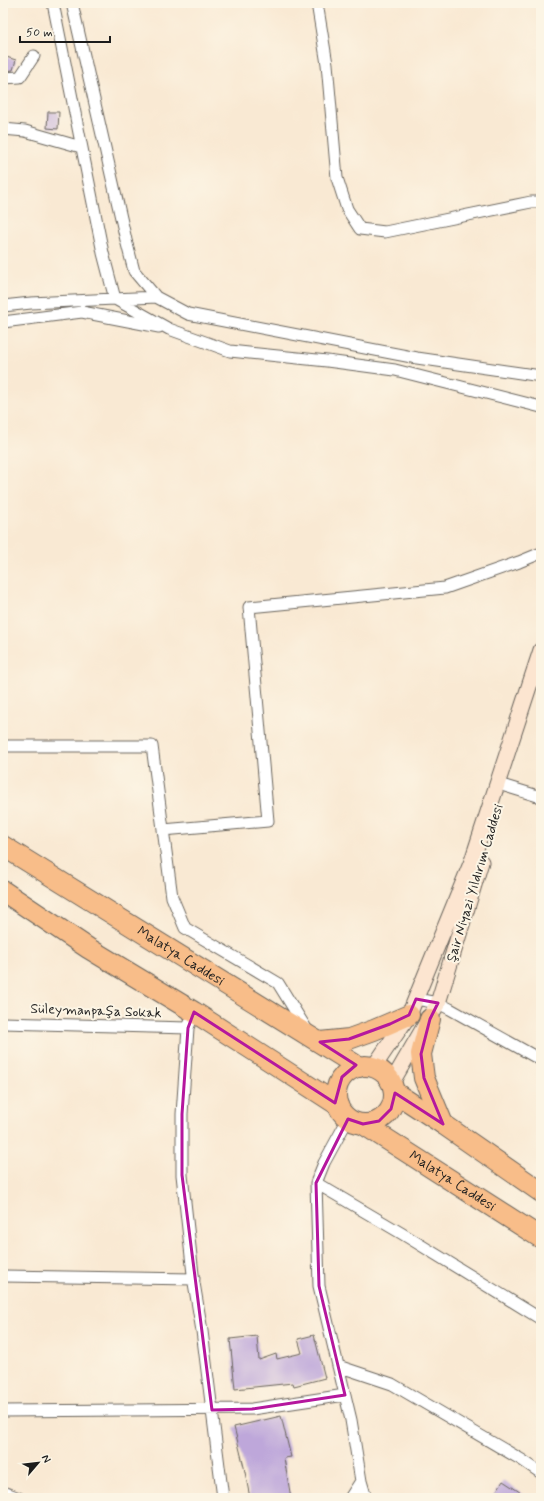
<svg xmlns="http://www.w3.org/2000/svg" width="544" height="1501" font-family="Mynerve,sans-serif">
<rect width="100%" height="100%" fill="#fcf5e5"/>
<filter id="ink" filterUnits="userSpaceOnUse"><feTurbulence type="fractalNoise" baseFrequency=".025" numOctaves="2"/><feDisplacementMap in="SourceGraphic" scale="8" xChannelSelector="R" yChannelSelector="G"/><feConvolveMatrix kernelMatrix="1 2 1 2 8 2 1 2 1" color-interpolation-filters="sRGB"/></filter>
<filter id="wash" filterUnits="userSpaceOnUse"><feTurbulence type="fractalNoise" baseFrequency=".012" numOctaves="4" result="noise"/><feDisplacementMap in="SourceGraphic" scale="16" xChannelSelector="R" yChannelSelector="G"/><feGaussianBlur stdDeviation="0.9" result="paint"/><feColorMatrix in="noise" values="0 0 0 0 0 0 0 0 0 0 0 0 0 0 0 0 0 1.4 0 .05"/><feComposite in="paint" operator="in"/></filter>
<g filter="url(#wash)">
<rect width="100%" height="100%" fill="#f9e9d3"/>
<g id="blocks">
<!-- building -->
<path fill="#bea7da" d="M 3,56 L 16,60 L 13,70 L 3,71 Z
M 48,112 L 59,112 L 58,129 L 47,128 Z
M 314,1335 L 325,1378 L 294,1386 L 293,1383 L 235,1389 L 230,1339 L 257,1336 L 259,1360 L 276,1354 L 277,1359 L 302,1353 L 298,1339 Z
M 281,1416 L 291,1457 L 284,1458 L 291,1498 L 250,1498 L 244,1467 L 234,1427 Z
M 503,1481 L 529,1498 L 492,1498 Z"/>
</g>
</g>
<g filter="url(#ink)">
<use href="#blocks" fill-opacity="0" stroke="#69645c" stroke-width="1"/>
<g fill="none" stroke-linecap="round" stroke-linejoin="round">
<!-- street casing -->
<g stroke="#69645c" stroke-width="13">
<path id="street" d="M 53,3 L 103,253 L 115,299 L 169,329 L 230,351 L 327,361 L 395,370 L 541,407
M 72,3 L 126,240 L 134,271 L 156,297 L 188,314 L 417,358 L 541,376
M 317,3 L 327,64 L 337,178 L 347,209 L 360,229 L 385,232 L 531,202 L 541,202
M 3,78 L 20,77 L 34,56
M 3,129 L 25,131 L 81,147
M 3,306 L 31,303 L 156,297
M 3,322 L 82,312 L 159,327
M 3,746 L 152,746 L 172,897 L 185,928 L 278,983 L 307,1030
M 505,786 L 541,797
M 163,830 L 268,821 L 249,607 L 445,588 L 519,562 L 541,553
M 416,999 L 438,1003 L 450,1009 L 541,1060
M 194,1012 L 188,1028 L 182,1114 L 182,1175 L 194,1283 L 202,1331 L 223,1498
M 3,1023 L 188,1028
M 348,1119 L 324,1163 L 316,1183 L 319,1286 L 351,1420 L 361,1481 L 350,1498
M 316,1183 L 401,1233 L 541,1319
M 3,1276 L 194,1279
M 338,1366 L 392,1384 L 522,1460 L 541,1473
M 3,1411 L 252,1409 L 345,1395
M 361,1481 L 366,1498
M 3,1492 L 19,1498"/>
</g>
<!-- secondary casing -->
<g stroke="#69645c" stroke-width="17">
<path id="secondary" d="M 373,1068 L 409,1015 L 472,861 L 541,650
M 391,1084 L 438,1003 L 481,862"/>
</g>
<!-- highway casing -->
<g stroke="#69645c" stroke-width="22">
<g id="highway">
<path id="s1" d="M 3,846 L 359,1067"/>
<path d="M 3,891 L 88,948 L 194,1012 L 338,1105"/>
<path d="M 430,1019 L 421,1054 L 424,1078 L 443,1124"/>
<path d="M 320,1042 L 349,1039 L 374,1030 L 409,1015"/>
<circle cx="365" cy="1095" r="29"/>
<path d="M 394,1092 L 443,1124 L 541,1192"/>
<path id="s2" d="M 363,1124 L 541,1238"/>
</g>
</g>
<!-- street -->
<use href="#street" stroke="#fff" stroke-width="11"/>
<!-- secondary -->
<use href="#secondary" stroke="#fce5d0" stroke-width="15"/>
<!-- highway -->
<use href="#highway" stroke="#f8bd89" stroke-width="20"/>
</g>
</g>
<!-- marked area -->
<path fill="none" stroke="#b5179e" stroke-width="3" stroke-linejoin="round" d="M 416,999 L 438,1003 L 430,1019 L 421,1054 L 424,1078 L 443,1124 L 395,1093 L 391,1109 L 379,1121 L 363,1124 L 348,1119 L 316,1183 L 319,1286 L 345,1395 L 252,1409 L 212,1410 L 182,1175 L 182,1114 L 188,1028 L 194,1012 L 335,1103 L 342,1077 L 356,1065 L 320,1042 L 349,1039 L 390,1024 L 409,1015 Z"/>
<g text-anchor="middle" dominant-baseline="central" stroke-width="4" stroke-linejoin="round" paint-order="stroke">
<!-- street labels -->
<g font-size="14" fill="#1c1c1c" stroke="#fcf5e5">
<text transform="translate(475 883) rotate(-73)">Şair Niyazi Yıldırım Caddesi</text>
<text stroke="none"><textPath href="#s1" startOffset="209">Malatya Caddesi</textPath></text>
<text transform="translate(96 1011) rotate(2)">Süleymanpaşa Sokak</text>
<text stroke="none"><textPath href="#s2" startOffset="106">Malatya Caddesi</textPath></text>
</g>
</g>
<!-- margin -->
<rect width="544" height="1501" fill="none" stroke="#fcf5e5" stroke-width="16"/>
<!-- north arrow -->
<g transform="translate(38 1463) rotate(62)" stroke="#fcf5e5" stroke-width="3" paint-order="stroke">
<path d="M0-3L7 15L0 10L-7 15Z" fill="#1c1c1c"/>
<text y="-6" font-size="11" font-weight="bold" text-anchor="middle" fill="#1c1c1c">N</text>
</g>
<!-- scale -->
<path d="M20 36v6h90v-6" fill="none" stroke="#1c1c1c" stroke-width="2"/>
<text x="26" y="36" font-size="12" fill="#1c1c1c" stroke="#fcf5e5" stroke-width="3" paint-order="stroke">50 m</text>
</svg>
